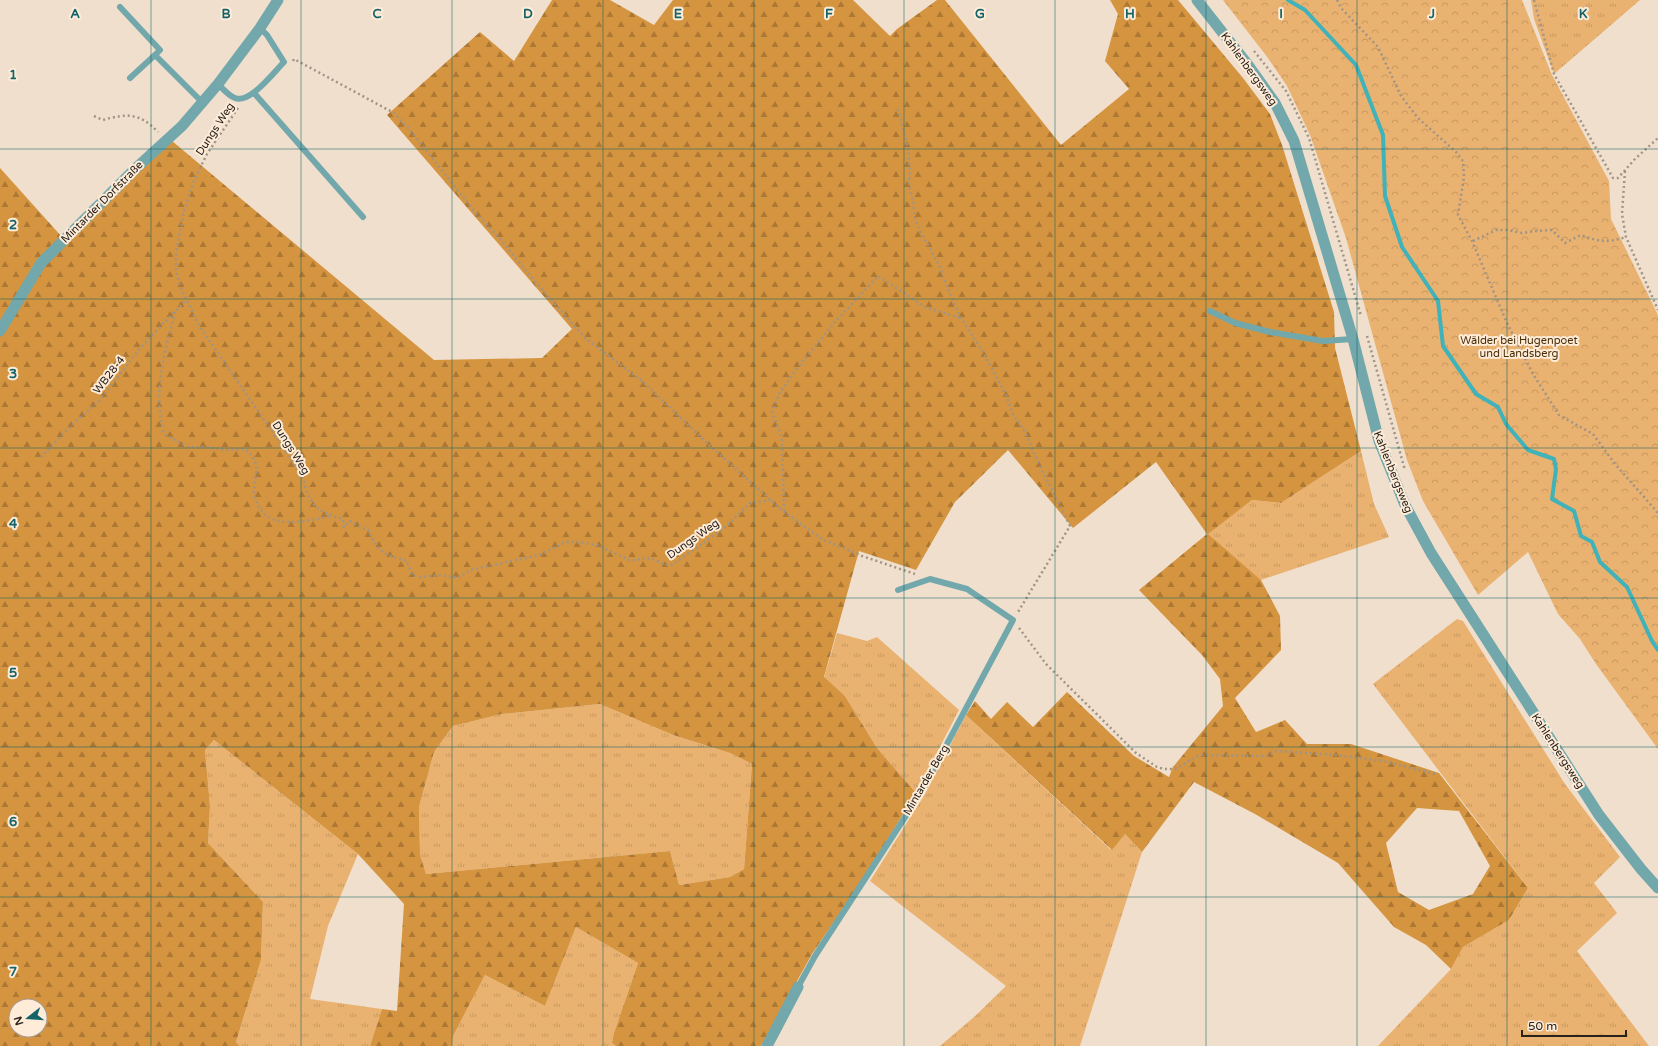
<svg xmlns="http://www.w3.org/2000/svg" width="1658" height="1046" font-family="'Varela Round',sans-serif">
<defs>
<pattern id="grass-tufts" width="24" height="20" patternUnits="userSpaceOnUse"><rect width="24" height="20" fill="#e9b271"/><path d="M3 7l-1-3M5 7V3M7 7l1-3M15 17l-1-3M17 17v-4M19 17l1-3" fill="none" stroke="#c89961"/></pattern>
<pattern id="forest-firs" width="22" height="20" patternUnits="userSpaceOnUse"><rect width="22" height="20" fill="#d5943f"/><path d="M5 1l3.5 6h-7zM16 11l3.5 6h-7z" fill="#ad7834"/></pattern>
<pattern id="park-crowns" width="20" height="18" patternUnits="userSpaceOnUse"><rect width="20" height="18" fill="#e9b271"/><path d="M2 6a3 3 0 1 1 6 0M12 15a3 3 0 1 1 6 0" fill="none" stroke="#c89961"/></pattern>
</defs>
<rect width="100%" height="100%" fill="#f0dfcc"/>
<!-- grass -->
<path fill="url(#grass-tufts)" d="M 1531,0 L 1640,0 L 1554,74 L 1534,19 Z
M 1361,451 L 1374,504 L 1389,537 L 1261,580 L 1207,534 L 1252,500 L 1281,503 Z
M 1457,619 L 1463,621 L 1565,784 L 1620,857 L 1594,883 L 1617,913 L 1577,951 L 1649,1046 L 1378,1046 L 1451,969 L 1463,947 L 1509,920 L 1528,888 L 1373,684 Z
M 837,633 L 867,641 L 877,637 L 959,710 L 916,793 L 877,748 L 845,696 L 824,678 Z
M 600,704 L 673,735 L 730,753 L 752,764 L 744,869 L 730,877 L 679,885 L 670,851 L 426,874 L 420,854 L 419,807 L 434,752 L 453,726 L 502,714 Z
M 966,715 L 1111,850 L 1125,834 L 1142,852 L 1080,1046 L 940,1046 L 974,1017 L 1006,986 L 870,881 L 925,794 Z
M 214,740 L 358,854 L 328,926 L 310,999 L 382,1009 L 370,1046 L 240,1046 L 236,1042 L 261,960 L 263,902 L 208,843 L 210,806 L 205,750 Z
M 576,927 L 638,963 L 614,1033 L 612,1043 L 616,1046 L 452,1046 L 453,1036 L 485,975 L 545,1006 Z"/>
<!-- forest -->
<path fill="url(#forest-firs)" fill-rule="evenodd" d="M 552,0 L 610,0 L 654,25 L 673,0 L 853,0 L 890,36 L 897,29 L 937,0 L 945,0 L 1061,145 L 1129,89 L 1105,61 L 1118,14 L 1110,0 L 1178,0 L 1243,78 L 1270,114 L 1282,145 L 1334,312 L 1335,348 L 1361,451 L 1281,503 L 1252,500 L 1208,534 L 1261,580 L 1280,616 L 1281,650 L 1235,698 L 1256,732 L 1285,720 L 1307,744 L 1351,744 L 1439,773 L 1528,888 L 1509,920 L 1463,947 L 1451,969 L 1426,945 L 1394,927 L 1338,863 L 1255,814 L 1194,782 L 1142,852 L 1125,834 L 1112,850 L 966,715 L 975,701 L 991,719 L 1007,702 L 1033,727 L 1067,692 L 1134,756 L 1169,777 L 1173,767 L 1223,706 L 1220,679 L 1202,655 L 1139,590 L 1207,534 L 1156,462 L 1073,528 L 1008,450 L 955,502 L 916,570 L 859,551 L 824,677 L 845,696 L 877,748 L 916,793 L 865,876 L 812,954 L 761,1046 L 616,1046 L 612,1043 L 614,1033 L 638,963 L 576,927 L 545,1006 L 485,975 L 453,1036 L 452,1046 L 370,1046 L 382,1009 L 397,1011 L 404,904 L 358,854 L 214,740 L 205,750 L 210,806 L 208,843 L 263,902 L 261,960 L 236,1042 L 240,1046 L 0,1046 L 0,168 L 62,237 L 172,141 L 434,360 L 542,358 L 572,329 L 387,115 L 480,32 L 514,61 ZM 600,704 L 673,735 L 730,753 L 752,764 L 744,869 L 730,877 L 679,885 L 670,851 L 426,874 L 420,854 L 419,807 L 434,752 L 453,726 L 502,714 ZM 1417,808 L 1459,811 L 1490,866 L 1473,894 L 1429,910 L 1398,892 L 1386,843 ZM 16,1006 L 40,1006 L 40,1030 L 16,1030 Z"/>
<!-- park -->
<path fill="url(#park-crowns)" d="M 1223,0 L 1522,0 L 1552,75 L 1609,181 L 1611,219 L 1658,315 L 1658,749 L 1596,664 L 1580,639 L 1558,614 L 1528,552 L 1478,595 L 1423,501 L 1407,460 L 1346,238 L 1310,135 L 1287,86 L 1268,58 Z"/>
<g fill="none" stroke-linecap="round" stroke-linejoin="round">
<!-- stream -->
<path stroke="#40b2b9" stroke-width="4" d="M 1288,0 L 1305,10 L 1356,65 L 1383,135 L 1385,196 L 1402,247 L 1438,301 L 1443,346 L 1476,394 L 1498,407 L 1506,424 L 1528,450 L 1554,459 L 1556,469 L 1552,499 L 1574,511 L 1581,536 L 1592,542 L 1600,562 L 1627,587 L 1652,641 L 1658,650"/>
<!-- path -->
<path stroke="#a09485" stroke-width="2.5" stroke-dasharray="2 3" stroke-linecap="butt" d="M 1337,0 L 1341,8 L 1378,47 L 1401,96 L 1418,118 L 1456,152 L 1463,161 L 1464,177 L 1458,215 L 1472,241 L 1507,323 L 1533,374 L 1559,415 L 1593,434 L 1615,464 L 1658,513
M 1534,0 L 1554,74 L 1613,178 L 1618,178 L 1635,159 L 1658,138
M 1254,51 L 1286,91 L 1309,138 L 1361,316
M 293,61 L 294,59 L 394,113 L 410,130 L 475,212 L 501,240 L 526,271 L 585,338 L 642,381 L 709,445 L 784,512 L 822,539 L 862,556 L 915,574
M 238,108 L 207,154 L 195,178 L 184,211 L 176,253 L 176,271 L 180,286 L 198,324 L 302,475 C 309,504 314,511 343,519 L 344,527 L 350,521 L 369,531 C 378,553 385,555 407,561 L 412,575 L 421,577 L 440,575 L 458,578 L 470,570 L 539,555 L 566,542 L 577,542 L 597,545 L 631,561 C 653,555 651,560 670,566 L 723,529 L 750,503 L 771,500
M 898,109 L 908,148 L 910,172 L 909,184 L 913,202 L 915,219 L 919,229 L 940,267 L 945,282 L 961,318 L 984,354 L 1006,395 L 1014,417 L 1019,422 L 1025,432 L 1037,460 L 1070,526 L 1018,612
M 94,116 L 103,120 C 127,113 140,113 158,132
M 1625,171 L 1622,214 L 1626,237 L 1658,310
M 1473,241 L 1496,230 L 1508,230 L 1522,233 L 1535,231 L 1552,230 L 1565,243 L 1581,235 C 1599,242 1607,243 1626,237
M 175,312 C 165,352 152,393 164,434 L 188,447 L 207,447 L 228,450 L 245,449 C 263,464 254,474 254,493 C 254,497 257,501 258,505 C 271,532 309,520 331,516
M 1367,336 L 1405,470
M 41,457 L 76,421 L 100,400 L 140,348 L 186,300
M 784,511 L 782,438 L 772,412 L 780,392 L 799,366 L 834,323 L 878,276 L 925,307 L 960,318
M 1019,628 L 1046,664 L 1136,753 L 1157,767 L 1164,769 L 1175,769 L 1200,755 L 1267,756 L 1276,751 L 1336,755 L 1383,761 L 1436,774"/>
<!-- service -->
<path stroke="#72a8ab" stroke-width="6" d="M 120,7 L 160,50 L 155,55 L 202,102
M 130,78 L 155,55
M 218,84 C 222,88 229,96 235,98 C 250,104 274,72 284,62 L 267,35 L 260,28
M 254,93 L 363,217
M 1210,311 L 1235,323 L 1270,332 L 1323,341 L 1353,339
M 798,987 L 815,956 L 922,791 L 1013,620 L 967,589 L 930,579 L 898,590"/>
<!-- minor -->
<path stroke="#72a8ab" stroke-width="11" d="M 0,331 L 41,263 L 135,169 L 182,126 L 218,84 L 260,28 L 278,0
M 767,1046 L 798,987"/>
<!-- tertiary -->
<path stroke="#72a8ab" stroke-width="11" d="M 1197,0 L 1248,65 L 1275,103 L 1294,141 L 1353,339 L 1379,441 L 1405,505 L 1431,553 L 1599,815 L 1641,869 L 1658,888"/>
</g>
<!-- grid -->
<path fill="none" stroke="#146368" stroke-width="1" stroke-opacity="0.55" d="M 151,0 L 151,1046M 301,0 L 301,1046M 452,0 L 452,1046M 603,0 L 603,1046M 754,0 L 754,1046M 904,0 L 904,1046M 1055,0 L 1055,1046M 1206,0 L 1206,1046M 1357,0 L 1357,1046M 1507,0 L 1507,1046M 0,149 L 1658,149M 0,299 L 1658,299M 0,448 L 1658,448M 0,598 L 1658,598M 0,747 L 1658,747M 0,897 L 1658,897"/>
<g text-anchor="middle" dominant-baseline="central" stroke-width="4" stroke-linejoin="round" paint-order="stroke">
<!-- street labels -->
<g font-size="11" fill="#28221b" stroke="#feecd9">
<text transform="translate(1249 69) rotate(54)">Kahlenbergsweg</text>
<text transform="translate(215 129) rotate(-57)">Dungs Weg</text>
<text transform="translate(102 202) rotate(-45)">Mintarder Dorfstraße</text>
<text transform="translate(109 375) rotate(-52)">WB28-4</text>
<text transform="translate(291 448) rotate(58)">Dungs Weg</text>
<text transform="translate(1393 472) rotate(68)">Kahlenbergsweg</text>
<text transform="translate(693 539) rotate(-35)">Dungs Weg</text>
<text transform="translate(1558 751) rotate(57)">Kahlenbergsweg</text>
<text transform="translate(926 780) rotate(-60)">Mintarder Berg</text>
</g>
<!-- park labels -->
<g font-size="11" fill="#482e09" stroke="#feecd9">
<text x="1519" y="340">Wälder bei Hugenpoet<tspan x="1519" dy="13">und Landsberg</tspan></text>
</g>
</g>
<g font-size="13" text-anchor="middle" font-weight="bold" fill="#146368" stroke="#feecd9" stroke-width="4" stroke-linejoin="round" paint-order="stroke">
<text x="75" y="18">A</text>
<text x="226" y="18">B</text>
<text x="377" y="18">C</text>
<text x="528" y="18">D</text>
<text x="678" y="18">E</text>
<text x="829" y="18">F</text>
<text x="980" y="18">G</text>
<text x="1130" y="18">H</text>
<text x="1281" y="18">I</text>
<text x="1432" y="18">J</text>
<text x="1583" y="18">K</text>
<text x="13" y="79">1</text>
<text x="13" y="229">2</text>
<text x="13" y="378">3</text>
<text x="13" y="528">4</text>
<text x="13" y="677">5</text>
<text x="13" y="826">6</text>
<text x="13" y="976">7</text>
</g>
<!-- north arrow -->
<g transform="translate(28 1018) rotate(253)"><circle r="19" fill="#feecd9" stroke="#a89b8d"/>
<path d="M0-3L7 15L0 10L-7 15Z" fill="#146368"/>
<text y="-6" font-size="11" font-weight="bold" text-anchor="middle" fill="#28221b">N</text>
</g>
<!-- scale -->
<path d="M1522 1030v6h104v-6" fill="none" stroke="#28221b" stroke-width="2"/>
<text x="1528" y="1030" font-size="12" fill="#28221b" stroke="#feecd9" stroke-width="3" paint-order="stroke">50 m</text>
</svg>
